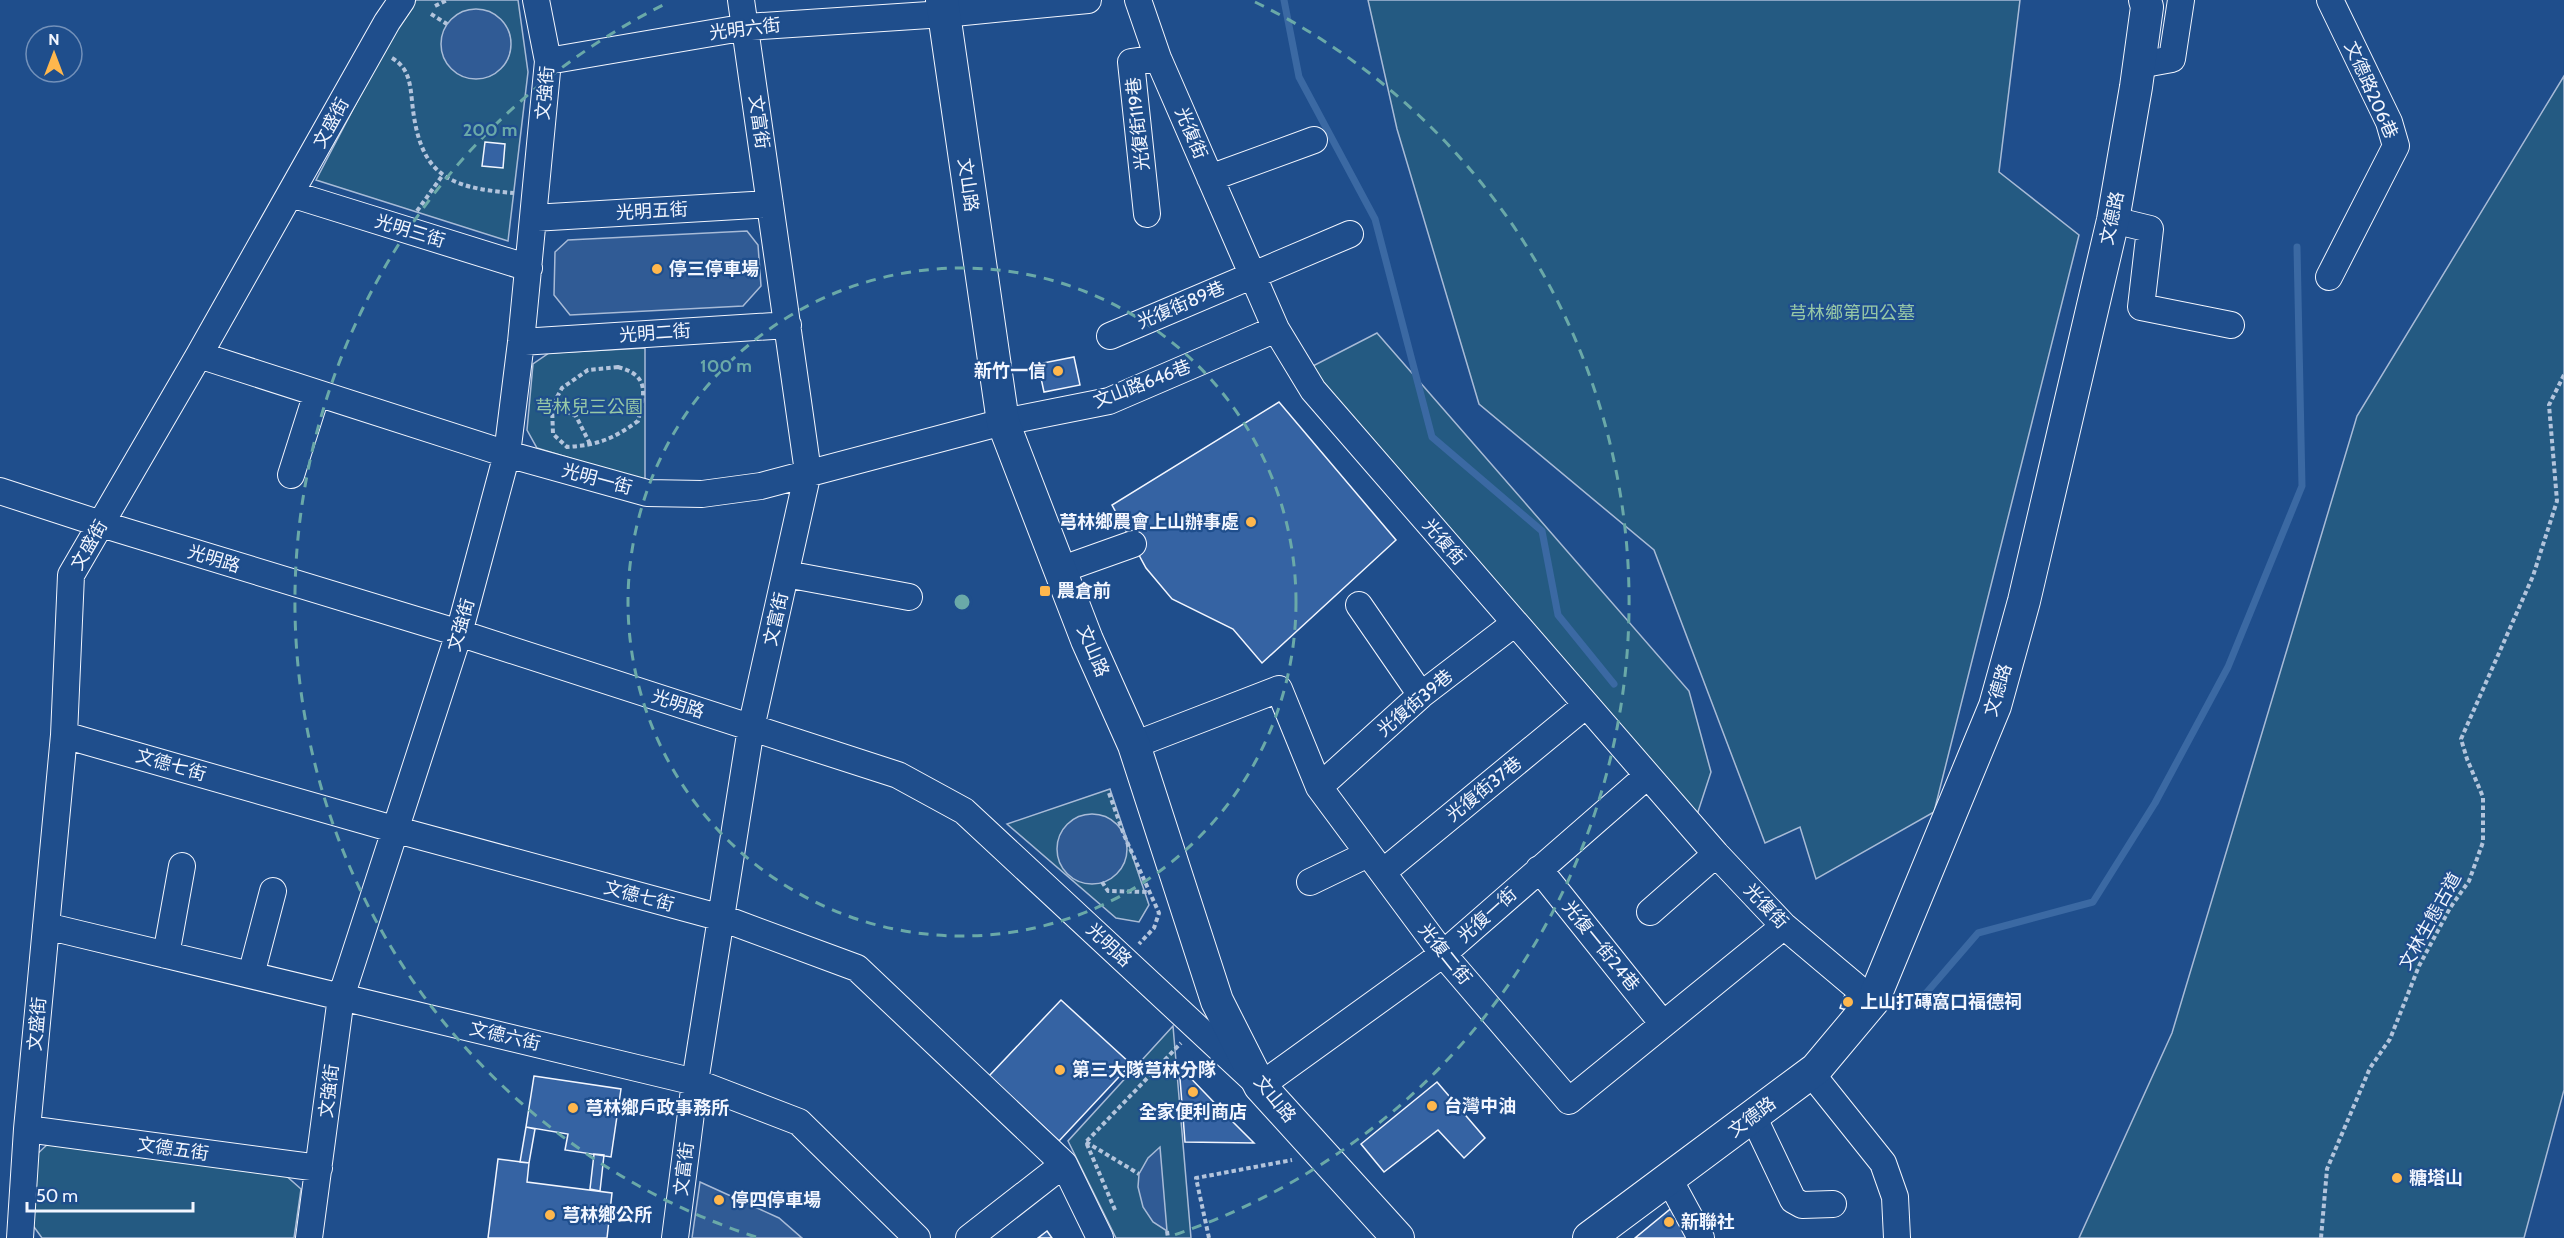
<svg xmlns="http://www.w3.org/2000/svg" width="2564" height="1238" font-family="Cabin,'Noto Sans TC',sans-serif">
<rect width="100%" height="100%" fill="#1f4e8c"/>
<!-- green -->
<path fill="#245a82" stroke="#a8bbd7" stroke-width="1.5" d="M 416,0 L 518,0 L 528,72 L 508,241 L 316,180 L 391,37 Z
M 1368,0 L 2020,0 L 1999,172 L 2079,235 L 1934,812 L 1816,879 L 1800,827 L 1765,843 L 1654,550 L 1479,404 L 1397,129 Z
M 2564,76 L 2564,1090 L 2524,1238 L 2079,1238 L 2172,1033 L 2357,416 Z
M 1377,333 L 1689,691 L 1711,772 L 1694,824 L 1309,368 Z
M 645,348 L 645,481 L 537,448 L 527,430 L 533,364 L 549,353 Z
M 1110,789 L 1149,905 L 1139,922 L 1116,918 L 1007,824 Z
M 1173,1026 L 1191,1238 L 1116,1238 L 1068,1141 Z
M 51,1141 L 284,1174 L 301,1189 L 294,1238 L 42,1238 L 29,1220 L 33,1158 Z"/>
<!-- parking -->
<path fill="#305b95" stroke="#a8bbd7" stroke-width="1.5" d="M441 44a35 35 0 1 1 70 0a35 35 0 1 1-70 0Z
M 747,231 L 758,245 L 761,286 L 743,306 L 570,315 L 554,295 L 555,252 L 568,240 Z
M1057 849a35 35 0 1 1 70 0a35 35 0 1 1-70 0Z
M 1160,1147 L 1167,1231 L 1153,1222 L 1143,1207 L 1138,1187 L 1139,1174 L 1148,1158 Z
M 700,1182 L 779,1218 L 802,1238 L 692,1238 Z"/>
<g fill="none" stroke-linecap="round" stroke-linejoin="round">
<!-- stream -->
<path stroke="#3b69a3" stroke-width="7" d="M 1284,0 L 1299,77 L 1375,219 L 1432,437 L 1542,531 L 1558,615 L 1614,684
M 1915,1006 L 1978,933 L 2093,902 L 2155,803 L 2228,667 L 2302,486 L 2297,247"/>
</g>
<!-- building -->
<path fill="#3563a3" stroke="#f2f6ff" stroke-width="1.5" d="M 485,142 L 505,144 L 503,168 L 482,166 Z
M 1074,357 L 1080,385 L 1044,392 L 1038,364 Z
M 1279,402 L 1396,540 L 1262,663 L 1233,629 L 1172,599 L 1146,568 L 1112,505 Z
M 1846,992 L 1855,995 L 1849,1011 L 1840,1008 Z
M 1061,1000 L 1131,1064 L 1059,1141 L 989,1076 Z
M 1179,1066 L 1230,1119 L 1254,1143 L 1185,1142 Z
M 534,1076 L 621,1089 L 611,1157 L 565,1150 L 568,1134 L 526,1127 Z
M 1437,1082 L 1485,1138 L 1464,1158 L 1438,1130 L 1384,1172 L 1361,1144 Z
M 526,1127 L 535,1129 L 529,1163 L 520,1162 Z
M 594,1154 L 604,1155 L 600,1191 L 590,1189 Z
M 498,1159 L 529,1163 L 527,1182 L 612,1193 L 607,1238 L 488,1238 Z
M 1674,1206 L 1690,1238 L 1635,1238 Z
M 1047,1231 L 1052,1238 L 1038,1238 Z"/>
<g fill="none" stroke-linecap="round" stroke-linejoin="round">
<!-- minor casing -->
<g stroke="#f2f6ff" stroke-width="28">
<path id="minor" d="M 1138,0 L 1158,58 L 1276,329 L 1313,390 L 1716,854 L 1784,926 L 1873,1001
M 548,61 L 747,27 L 944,14 L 1088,0
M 2139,65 L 2172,59 L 2181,0
M 1210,178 L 1314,140
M 291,194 L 529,268
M 1147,214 L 1131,62 L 1158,58
M 533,218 L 770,204
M 2113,220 L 2150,229 L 2141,307 L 2231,325
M 2329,277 L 2396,146 L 2389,122 L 2330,0
M 1110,336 L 1350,234
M 521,342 L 788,325
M 199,355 L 507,454 L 647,493 L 702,494 L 761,486 L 1003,422 L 1109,401 L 1276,329
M 291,475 L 317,393
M 0,491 L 101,524 L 459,633 L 898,775 L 964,811 L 1260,1086 L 1443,954 L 1647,776
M 1060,570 L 1133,544
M 786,574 L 909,597
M 1359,605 L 1421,695
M 64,735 L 397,830 L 722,918 L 857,968 L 1064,1164 L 1100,1238
M 1134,745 L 1279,689 L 1319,787 L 1443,954 L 1569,1101 L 1784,926
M 1319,787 L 1421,695 L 1515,623
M 1539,869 L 1663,1024
M 1383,872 L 1586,705
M 1310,882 L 1368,854
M 1650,912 L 1716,854
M 46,926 L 695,1082 L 799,1122 L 917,1238
M 166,955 L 182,866
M 251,975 L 273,891
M 1811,1073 L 1883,1163 L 1895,1197 L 1897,1238
M 1753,1116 L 1793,1200 L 1802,1205 L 1833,1204
M 27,1129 L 319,1168
M 1669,1179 L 1701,1238
M 20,1238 L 27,1129 L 64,735 L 71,575 L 199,355 L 387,22 L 402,0
M 309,1238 L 341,997 L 459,633 L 507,454 L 521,342 L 548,61 L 536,0
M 675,1238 L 695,1082 L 751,728 L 808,472 L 741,0
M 969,1238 L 1064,1164"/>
</g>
<!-- major casing -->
<g stroke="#f2f6ff" stroke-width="34">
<path id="major" d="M 942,0 L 1003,422 L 1087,640 L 1134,745 L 1217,1001 L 1260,1086 L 1398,1238
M 1589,1238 L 1816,1069 L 1873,1001 L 1995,706 L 2024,601 L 2113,220 L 2136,87 L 2147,7 L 2145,0"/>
</g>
<!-- path -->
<path stroke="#b3c4dc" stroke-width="4" stroke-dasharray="4.5 3" stroke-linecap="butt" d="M 435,6 L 447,0
M 431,14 L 447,24
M 392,58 C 409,68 410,83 412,101 C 419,173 445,188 514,193
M 417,211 L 442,176
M 618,367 C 651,376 644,394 638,421 C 613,439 598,445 567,447 L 553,434 L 552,406 L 562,388 L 588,370 Z
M 552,406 L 576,416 L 591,446
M 1109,793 L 1124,835 L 1159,913 L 1154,928 L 1139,944
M 1102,882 L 1108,891 L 1149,892
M 1086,1142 L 1139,1174
M 1115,1210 L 1086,1142 L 1181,1043
M 1167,1231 L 1168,1238
M 1209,1238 L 1196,1178 L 1292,1160
M 2321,1238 L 2327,1169 L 2370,1068 L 2390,1039 L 2419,966 L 2450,908 L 2469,881 L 2483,842 L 2483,797 L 2467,759 L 2461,739 L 2533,576 L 2557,501 L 2549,405 L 2564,375"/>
<!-- minor -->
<use href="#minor" stroke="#1f4e8c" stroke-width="26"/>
<!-- major -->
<use href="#major" stroke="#1f4e8c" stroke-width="32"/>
</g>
<!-- distance rings -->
<g fill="none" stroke="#6aa9a8" stroke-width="3" stroke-dasharray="10 8">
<circle cx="962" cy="602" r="334"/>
<path d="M756 1237A668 668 0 0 1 669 2M1255 2A668 668 0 0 1 1168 1237"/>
</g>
<!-- markers -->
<g fill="#ffb74d" stroke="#1f4e8c" stroke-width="2">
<circle cx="657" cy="269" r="6"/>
<circle cx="1058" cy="371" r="6"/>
<circle cx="1251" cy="522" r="6"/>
<rect x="1039" y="585" width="12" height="12" rx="3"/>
<circle cx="1848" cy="1002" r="6"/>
<circle cx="1060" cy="1070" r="6"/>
<circle cx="1193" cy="1092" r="6"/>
<circle cx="1432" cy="1106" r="6"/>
<circle cx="573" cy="1108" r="6"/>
<circle cx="2397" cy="1178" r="6"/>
<circle cx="719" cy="1200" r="6"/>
<circle cx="550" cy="1215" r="6"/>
<circle cx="1669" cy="1222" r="6"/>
</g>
<g text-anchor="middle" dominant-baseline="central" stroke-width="4.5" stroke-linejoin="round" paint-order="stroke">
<!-- street labels -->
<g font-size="18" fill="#f2f6ff" stroke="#1f4e8c">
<text transform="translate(745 29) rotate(-7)">光明六街</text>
<text transform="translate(2371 90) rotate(66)">文德路206巷</text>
<text transform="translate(545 93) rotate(-85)">文強街</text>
<text transform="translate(759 122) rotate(82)">文富街</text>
<text transform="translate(331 123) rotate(-61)">文盛街</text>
<text transform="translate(1138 124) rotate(-96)">光復街119巷</text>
<text transform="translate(1191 133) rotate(67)">光復街</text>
<text transform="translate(968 185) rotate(82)">文山路</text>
<text transform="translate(652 211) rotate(-3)">光明五街</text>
<text transform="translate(2112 218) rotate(-78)">文德路</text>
<text transform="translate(410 231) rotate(17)">光明三街</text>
<text transform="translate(1181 305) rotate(-23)">光復街89巷</text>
<text transform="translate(655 333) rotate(-4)">光明二街</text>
<text transform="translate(1142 384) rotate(-21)">文山路646巷</text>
<text transform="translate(597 479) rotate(15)">光明一街</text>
<text transform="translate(1444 542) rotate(49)">光復街</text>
<text transform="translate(89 545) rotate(-60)">文盛街</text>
<text transform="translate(214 559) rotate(17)">光明路</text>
<text transform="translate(776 619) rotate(-77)">文富街</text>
<text transform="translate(461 625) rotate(-74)">文強街</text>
<text transform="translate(1093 651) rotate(67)">文山路</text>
<text transform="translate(1998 690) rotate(-73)">文德路</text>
<text transform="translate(1415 703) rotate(-40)">光復街39巷</text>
<text transform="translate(678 704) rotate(18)">光明路</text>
<text transform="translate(171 765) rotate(16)">文德七街</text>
<text transform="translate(1484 789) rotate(-39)">光復街37巷</text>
<text transform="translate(639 896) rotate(15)">文德七街</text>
<text transform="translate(1766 906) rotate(46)">光復街</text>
<text transform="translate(1487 915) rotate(-42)">光復一街</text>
<text transform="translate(2430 921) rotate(-61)">文林生態古道</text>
<text transform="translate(1109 945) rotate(43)">光明路</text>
<text transform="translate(1601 946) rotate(51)">光復一街24巷</text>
<text transform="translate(1445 954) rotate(51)">光復二街</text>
<text transform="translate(37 1024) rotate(-85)">文盛街</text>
<text transform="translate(505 1036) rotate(13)">文德六街</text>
<text transform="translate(329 1091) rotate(-83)">文強街</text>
<text transform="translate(1275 1099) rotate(51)">文山路</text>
<text transform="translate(1752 1117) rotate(-37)">文德路</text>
<text transform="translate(173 1149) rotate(8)">文德五街</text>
<text transform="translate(684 1169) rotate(-83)">文富街</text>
</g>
<!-- poi labels -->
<g font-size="18" font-weight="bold" fill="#f2f6ff" stroke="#1f4e8c" text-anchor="start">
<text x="669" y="269">停三停車場</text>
<text x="1046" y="371" text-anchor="end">新竹一信</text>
<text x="1239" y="522" text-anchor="end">芎林鄉農會上山辦事處</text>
<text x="1057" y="591">農倉前</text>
<text x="1860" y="1002">上山打磚窩口福德祠</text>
<text x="1072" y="1070">第三大隊芎林分隊</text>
<text x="1444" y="1106">台灣中油</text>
<text x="585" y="1108">芎林鄉戶政事務所</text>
<text x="1193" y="1112" text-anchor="middle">全家便利商店</text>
<text x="2409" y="1178">糖塔山</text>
<text x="731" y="1200">停四停車場</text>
<text x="562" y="1215">芎林鄉公所</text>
<text x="1681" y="1222">新聯社</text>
</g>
<!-- park labels -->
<g font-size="18" fill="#97c8a6" stroke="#1f4e8c">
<text x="1852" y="313">芎林鄉第四公墓</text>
<text x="589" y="407">芎林兒三公園</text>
</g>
</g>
<circle cx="962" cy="602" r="9" fill="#6aa9a8" stroke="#1f4e8c" stroke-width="3"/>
<g font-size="18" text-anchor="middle" font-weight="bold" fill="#6aa9a8" stroke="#1f4e8c" stroke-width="4.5" stroke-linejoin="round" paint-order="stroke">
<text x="490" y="136">200 m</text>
<text x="726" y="372">100 m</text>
</g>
<!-- north arrow -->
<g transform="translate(54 54)"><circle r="28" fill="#1f4e8c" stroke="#7391ba" stroke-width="1.5"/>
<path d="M0-4.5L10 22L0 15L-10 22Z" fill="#ffb74d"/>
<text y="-9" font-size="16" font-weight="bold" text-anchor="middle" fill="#f2f6ff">N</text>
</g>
<!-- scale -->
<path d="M27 1202v9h166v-9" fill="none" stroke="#f2f6ff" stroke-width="3"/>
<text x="36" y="1202" font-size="18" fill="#f2f6ff" stroke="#1f4e8c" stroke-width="4.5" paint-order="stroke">50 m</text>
</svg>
